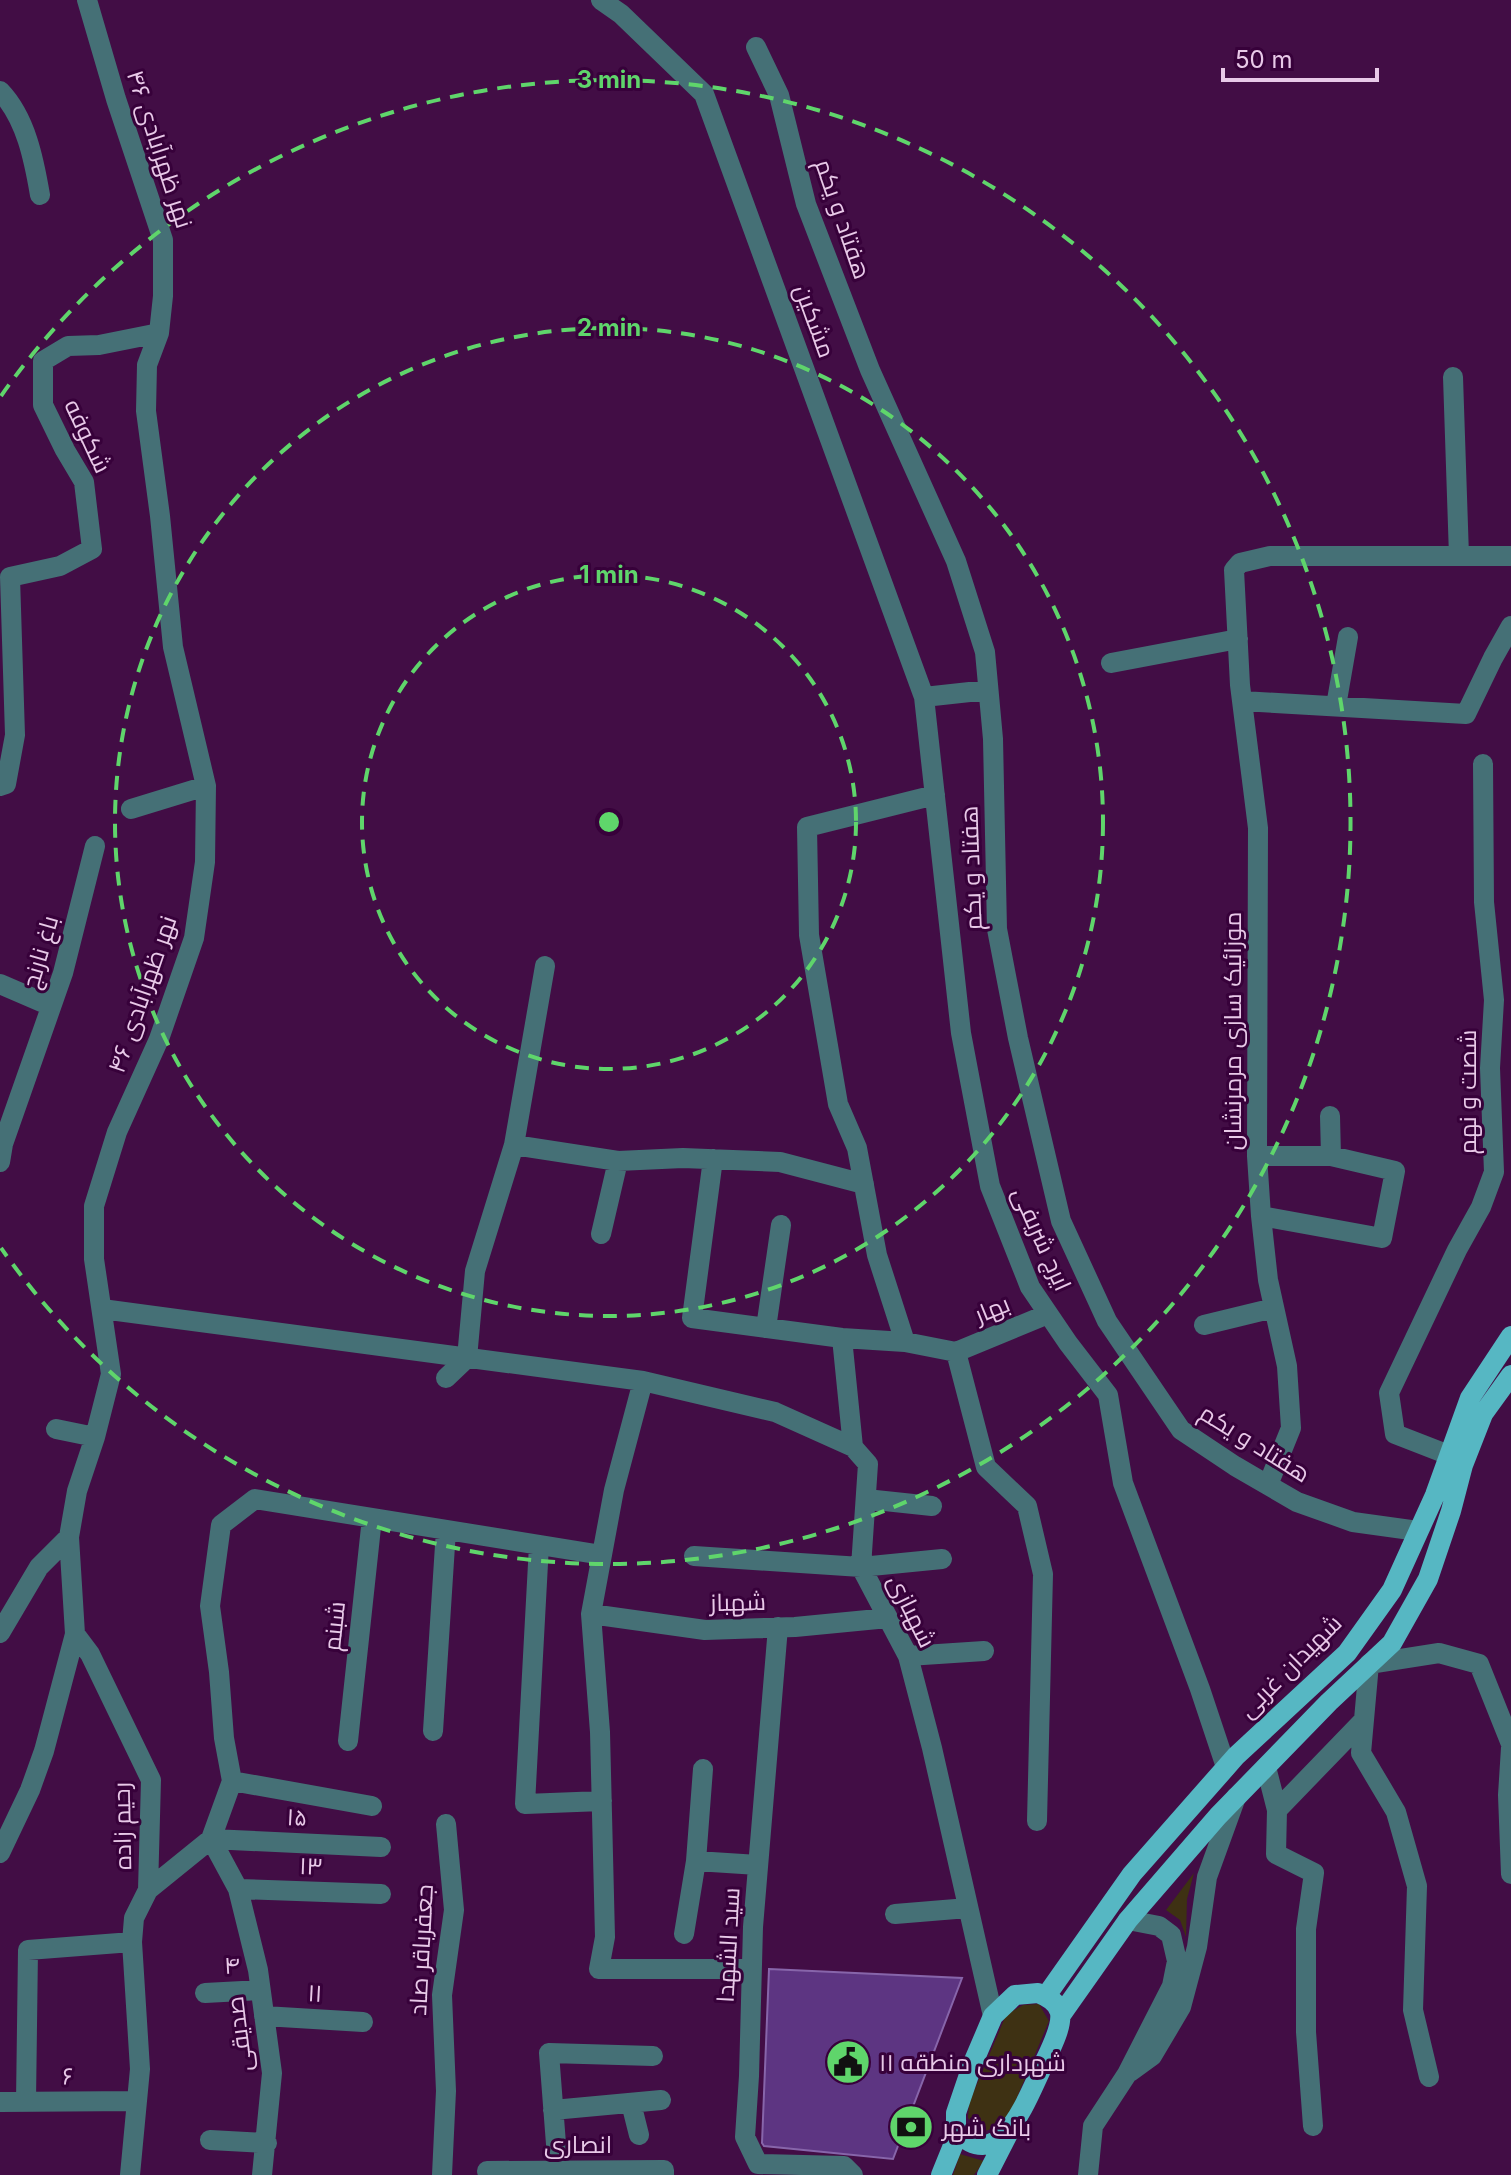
<svg xmlns="http://www.w3.org/2000/svg" width="1511" height="2175" font-family="Inter,Cairo,sans-serif">
<rect width="100%" height="100%" fill="#420d45"/>
<!-- green -->
<path fill="#3e3113" d="M 1194,1873 L 1187,1899 L 1186,1937 L 1180,1920 L 1166,1910 Z
M 1039,2004 L 1049,2021 L 1010,2114 L 997,2127 L 982,2132 L 968,2118 L 969,2103 L 1006,2015 L 1023,2005 Z
M 960,2154 L 984,2161 L 974,2175 L 953,2175 Z"/>
<!-- building -->
<path fill="#5d3582" stroke="#8765aa" stroke-width="2" d="M 769,1969 L 962,1978 L 893,2159 L 764,2146 L 762,2143 Z"/>
<g fill="none" stroke-linecap="round" stroke-linejoin="round">
<!-- minor -->
<path stroke="#457076" stroke-width="20" d="M 601,0 L 621,14 L 704,94 L 924,697 L 961,1033 L 990,1186 L 1030,1287 L 1068,1343 L 1108,1395 L 1123,1483 L 1200,1689 L 1226,1767
M 756,47 L 779,95 L 806,204 L 870,370 L 956,561 L 985,652 L 993,739 L 997,929 L 1018,1038 L 1061,1221 L 1107,1321 L 1181,1430 L 1235,1466 L 1297,1502 L 1353,1522 L 1418,1531
M 0,91 C 26,118 34,160 40,195
M 1453,377 L 1459,556
M 1111,663 L 1238,639
M 924,697 L 988,690
M 1242,701 L 1466,714 L 1493,658 L 1511,626
M 1336,706 L 1348,637
M 0,786 L 6,784 L 15,735 L 10,577 L 60,566 L 92,549 L 84,482 L 65,450 L 43,405 L 43,361 L 68,346 L 99,345 L 159,333
M 131,809 L 206,786
M 0,984 L 51,1006
M 1330,1116 L 1331,1156
M 514,1145 L 618,1161 L 683,1158 L 780,1162 L 864,1184
M 1257,1156 L 1331,1156 L 1395,1171 L 1382,1238 L 1261,1216
M 713,1159 L 692,1318 L 842,1338 L 905,1342 L 956,1352 L 986,1467 L 1027,1506 L 1043,1574 L 1037,1821
M 0,1162 L 3,1144 L 63,973 L 95,846
M 601,1234 L 618,1161
M 102,1309 L 643,1381 L 775,1412 L 853,1447 L 868,1464 L 861,1567 L 908,1656 L 932,1748 L 993,2016
M 1204,1325 L 1274,1308
M 766,1328 L 781,1225
M 842,1338 L 853,1447
M 905,1342 L 877,1255 L 857,1148 L 838,1104 L 809,935 L 807,827 L 935,795
M 956,1352 L 1048,1314
M 446,1378 L 467,1358 L 475,1271 L 514,1145 L 545,966
M 643,1381 L 614,1490 L 591,1614 L 600,1732 L 605,1937 L 599,1969 L 751,1969
M 56,1429 L 95,1437
M 1449,1455 L 1395,1434 L 1389,1393 L 1457,1250 L 1481,1207 L 1494,1172 L 1490,1068 L 1494,1000 L 1484,902 L 1483,764
M 1268,1485 L 1291,1428 L 1287,1366 L 1268,1280 L 1261,1216 L 1257,1156 L 1258,828 L 1240,685 L 1234,570 L 1240,563 L 1270,556 L 1511,556
M 866,1499 L 932,1506
M 539,1545 L 525,1804 L 602,1801
M 694,1556 L 861,1567 L 942,1559
M 591,1614 L 705,1630 L 795,1627 L 888,1618
M 778,1627 L 753,1927 L 749,2076 L 745,2137 L 758,2164 L 844,2166 L 853,2175
M 0,1633 L 39,1567 L 69,1537
M 75,1634 L 90,1654 L 151,1780 L 148,1890 L 134,1918 L 132,1942 L 140,2069 L 130,2175
M 908,1656 L 984,1651
M 433,1731 L 446,1530
M 348,1741 L 372,1518
M 1511,1748 L 1508,1795 L 1511,1874
M 1266,1767 L 1277,1810 L 1276,1854 L 1314,1873 L 1306,1929 L 1306,2032 L 1313,2126
M 232,1781 L 372,1806
M 1277,1810 L 1364,1720
M 211,1839 L 238,1889 L 258,1970 L 272,2073 L 262,2175
M 211,1839 L 381,1847
M 0,1853 L 30,1790 L 44,1751 L 75,1634 L 69,1537 L 77,1491 L 95,1437 L 111,1374 L 94,1259 L 94,1206 L 117,1132 L 159,1039 L 194,938 L 205,862 L 206,786 L 173,647 L 160,516 L 146,411 L 147,365 L 159,333 L 163,296 L 163,240 L 116,99 L 87,0
M 696,1861 L 758,1865
M 238,1889 L 381,1894
M 148,1890 L 211,1839 L 232,1781 L 224,1738 L 219,1672 L 210,1606 L 221,1525 L 255,1499 L 602,1555
M 895,1914 L 968,1908
M 684,1934 L 696,1861 L 703,1769
M 205,1993 L 260,1990
M 264,2016 L 363,2022
M 1130,2072 L 1152,2056 L 1181,2007 L 1197,1947 L 1207,1877 L 1236,1797
M 1429,2077 L 1413,2010 L 1417,1886 L 1396,1812 L 1361,1753 L 1369,1664 L 1439,1653 L 1479,1664 L 1511,1744
M 0,2102 L 137,2101
M 26,2102 L 28,1950 L 132,1942
M 631,2103 L 639,2135
M 553,2110 L 661,2100
M 210,2140 L 267,2143
M 558,2170 L 549,2053 L 653,2056
M 487,2171 L 664,2170 L 664,2175
M 442,2175 L 446,2091 L 442,1995 L 454,1910 L 446,1824
M 1088,2175 L 1093,2126 L 1127,2074 L 1172,1986 L 1177,1961 L 1171,1935 L 1159,1926 L 1128,1920"/>
<!-- major -->
<path stroke="#56b7c3" stroke-width="20" d="M 1038,1993 C 1048,1997 1058,2002 1060,2013 C 1063,2029 1046,2057 1040,2072 C 1025,2104 998,2175 956,2131 L 956,2113 L 973,2063 L 993,2016 L 1015,1995 Z
M 1046,1996 L 1132,1874 L 1236,1756 L 1347,1653 L 1392,1590 L 1435,1495 L 1470,1398 L 1511,1336
M 1061,2015 L 1128,1920 L 1218,1816 L 1329,1702 L 1392,1643 L 1428,1579 L 1451,1511 L 1463,1465 L 1483,1414 L 1511,1375
M 941,2175 L 954,2143 L 956,2131
M 987,2175 L 1009,2132"/>
</g>
<!-- distance rings -->
<g fill="none" stroke="#5fd56b" stroke-width="4" stroke-dasharray="14 10">
<circle cx="609" cy="822" r="247"/>
<circle cx="609" cy="822" r="494"/>
<path d="M1 396A742 742 0 1 1 1 1248"/>
</g>
<!-- icons -->
<defs>
<g id="civic-disc" transform="scale(2.3)"><circle r="9.5" fill="#5fd56b" stroke="#37013a"/><path d="M-.6-6.5H3V-4.5H.6V-3L4-1V1h2V6H-6V1h2V-1L-.6-3ZM-1.2 2.5V6h2.4V2.5Z" fill="#111"/></g>
<g id="bank-disc" transform="scale(2.3)"><circle r="9.5" fill="#5fd56b" stroke="#37013a"/><path d="M-6-4H6V4H-6ZM0-2.3a2.3 2.3 0 1 0 0 4.6a2.3 2.3 0 1 0 0-4.6Z" fill="#111"/></g>
</defs>
<g fill-rule="evenodd">
<use href="#civic-disc" x="848" y="2062"/>
<use href="#bank-disc" x="911" y="2127"/>
</g>
<g text-anchor="middle" dominant-baseline="central" stroke-width="6" stroke-linejoin="round" paint-order="stroke">
<!-- street labels -->
<g font-size="24" fill="#e8c9e8" stroke="#37013a">
<text transform="translate(160 149) rotate(72)">نهر ظهرآبادی ۴۶</text>
<text transform="translate(843 219) rotate(71)">هفتاد و یکم</text>
<text transform="translate(815 321) rotate(70)">مشکین</text>
<text transform="translate(88 436) rotate(65)">شکوفه</text>
<text transform="translate(971 868) rotate(-92)">هفتاد و یکم</text>
<text transform="translate(40 952) rotate(-74)">باغ نارنج</text>
<text transform="translate(142 994) rotate(-71)">نهر ظهرآبادی ۴۶</text>
<text transform="translate(1232 1031) rotate(-90)">موزائیک سازی مرمرنشان</text>
<text transform="translate(1467 1092) rotate(-90)">شصت و نهم</text>
<text transform="translate(1042 1239) rotate(66)">ایرج شریفی</text>
<text transform="translate(992 1309) rotate(-22)">بهار</text>
<text transform="translate(1255 1443) rotate(32)">هفتاد و یکم</text>
<text transform="translate(738 1602) rotate(-1)">شهباز</text>
<text transform="translate(912 1611) rotate(64)">شهبازی</text>
<text transform="translate(334 1626) rotate(-84)">شبنم</text>
<text transform="translate(1290 1666) rotate(-45)">شهیدان غربی</text>
<text transform="translate(297 1817) rotate(3)">۱۵</text>
<text transform="translate(122 1826) rotate(-91)">رحیم زاده</text>
<text transform="translate(311 1866) rotate(2)">۱۳</text>
<text transform="translate(728 1945) rotate(-87)">سید الشهدا</text>
<text transform="translate(421 1950) rotate(-87)">جعفرباقر صاد</text>
<text transform="translate(232 1965) rotate(-3)">۴</text>
<text transform="translate(315 1993) rotate(3)">۱۱</text>
<text transform="translate(239 2034) rotate(-97)">صدیقی</text>
<text transform="translate(68 2076) rotate(-1)">۶</text>
<text x="578" y="2144">انصاری</text>
</g>
<!-- poi labels -->
<g font-size="24" fill="#e8c9e8" stroke="#37013a" text-anchor="start">
<text x="879" y="2062">شهرداری منطقه ۱۱</text>
<text x="942" y="2127">بانک شهر</text>
</g>
</g>
<circle cx="609" cy="822" r="12" fill="#5fd56b" stroke="#37013a" stroke-width="4"/>
<g font-size="24" text-anchor="middle" font-weight="bold" fill="#5fd56b" stroke="#37013a" stroke-width="6" stroke-linejoin="round" paint-order="stroke">
<text x="609" y="88">3 min</text>
<text x="609" y="336">2 min</text>
<text x="609" y="583">1 min</text>
</g>
<!-- scale -->
<path d="M1223 68v12h154v-12" fill="none" stroke="#e8c9e8" stroke-width="4"/>
<text x="1235" y="68" font-size="24" fill="#e8c9e8" stroke="#37013a" stroke-width="6" paint-order="stroke">50 m</text>
</svg>
